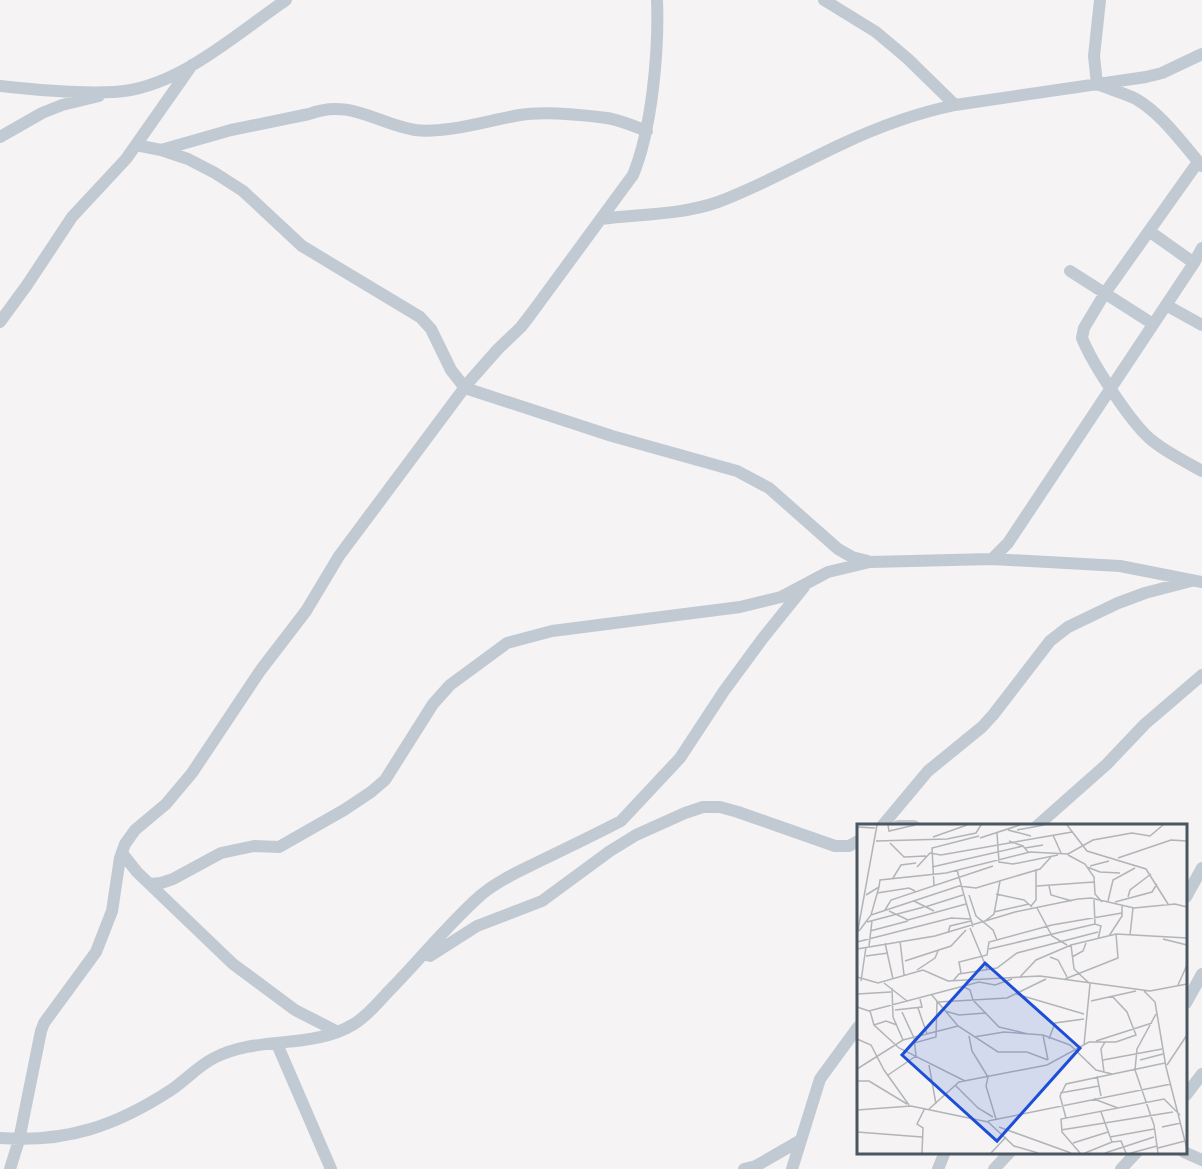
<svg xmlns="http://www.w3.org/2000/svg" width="1202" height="1169" font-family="Lato,sans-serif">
<rect width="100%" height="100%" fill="#f5f3f3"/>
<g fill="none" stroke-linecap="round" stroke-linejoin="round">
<!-- minor -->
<path stroke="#c1cad2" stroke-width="12" d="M 824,0 L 876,32 L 908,59 L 955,105
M 1100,0 L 1094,56 L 1097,84 C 1109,89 1124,93 1136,99 C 1162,114 1182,143 1202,166
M 0,86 C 36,90 79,94 114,92 C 177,89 236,34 286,0
M 0,137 L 42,113 L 62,105 L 99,96
M 136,145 L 161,150 L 188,159 L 215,173 L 243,191 L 302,246 L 420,317 L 431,329 L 451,370 L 465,388 L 612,436 L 737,471 L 769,488 L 838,549 L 852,557 L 868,561
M 161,150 L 231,130 L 309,114 C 350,98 377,124 415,130 C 446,134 489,120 520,115 C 544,111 583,115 607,118 C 620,120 634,126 647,131
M 1198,162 L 1105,293 L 1084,328 L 1082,338 C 1092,363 1133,427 1154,442 C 1168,453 1186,462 1202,471
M 601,219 C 640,214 681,215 718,202 C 761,186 801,163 842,144 C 878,127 917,113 955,105 L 1146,77 L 1162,73 L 1202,54
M 1149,231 L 1194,263
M 1070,271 L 1153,324
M 1166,305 L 1202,325
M 0,322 L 27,285 L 72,217 L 126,159 L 192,65
M 992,559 L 1008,543 L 1194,263 L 1202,248
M 882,826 L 928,771 L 982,727 L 993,715 L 1050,641 L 1068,627 L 1118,603 L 1145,593 L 1191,581
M 898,826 L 914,826
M 1037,826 L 1107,764 L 1145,724 L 1202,675
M 122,853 L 137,872 L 233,964 L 295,1010 L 338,1032
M 150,884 L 161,883 L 173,879 L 221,853 L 254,846 L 279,847 L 344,810 L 371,792 L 385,780 L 433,704 L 450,685 L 507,643 L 552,631 L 740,607 L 781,597 L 828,572 L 870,562 L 992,559 L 1120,566 L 1202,582
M 1186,897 L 1202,868
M 430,956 L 477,926 L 542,901 L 610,851 L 636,835 L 685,813 L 703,807 L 720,807 L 738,812 L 835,846 L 849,846 L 858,841
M 1186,1003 L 1202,974
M 277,1044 L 331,1169
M 1186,1095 L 1202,1074
M 0,1138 C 66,1143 116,1126 171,1090 C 186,1080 198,1066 214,1058 C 258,1035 311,1050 354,1024 C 367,1016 377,1004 387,993 C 419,961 447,925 481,895 C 499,880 520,871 540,861 C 567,848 594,835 621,821 L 680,758 L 724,691 L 763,638 L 804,587
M 1184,1152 L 1202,1160
M 10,1169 L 19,1140 L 41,1031 L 44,1023 L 96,952 L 112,911 L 120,858 L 125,844 L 135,830 L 166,804 L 192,773 L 260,671 L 306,611 L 339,556 L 468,383 L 498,349 L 521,327 L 531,314 L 633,175 C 652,129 659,50 657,0
M 744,1169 L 756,1166 L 801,1140
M 792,1169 L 820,1079 L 858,1027
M 938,1169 L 945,1152
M 994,1169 L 1010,1152
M 1121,1169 L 1137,1152"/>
</g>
<!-- overview -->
<g transform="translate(857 824)">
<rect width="330" height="330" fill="#f5f3f3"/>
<path fill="none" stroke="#b1b4b9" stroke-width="1.5" d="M 31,1 L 32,7 L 58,1M 210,1 L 230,27 L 289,45 L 311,80M 0,3 L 18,4M 151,6 L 174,12M 160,6 L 187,1M 140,9 L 142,38 L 156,40 L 201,31M 196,11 L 204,29M 76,13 L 110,1M 123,14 L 163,1M 19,17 L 90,15 L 119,9 L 124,1M 152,17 L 166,22 L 171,28M 33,19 L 47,33 L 69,32M 168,24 L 186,21M 211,31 L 228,40 L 237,53 L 238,70 L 245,78M 261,34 L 314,16 L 330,17M 233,42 L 252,37M 60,43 L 73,29 L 84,31 L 215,8M 75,43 L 166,22M 230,43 L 243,48 L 263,49M 100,46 L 116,103M 36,54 L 44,41 L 59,39M 77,62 L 75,24 L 122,12M 180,62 L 237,58M 192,62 L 194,71 L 215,77M 20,69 L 52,64 L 58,67M 139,70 L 167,76 L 175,83M 9,71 L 22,63 L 23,56 L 89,49 L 173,28 L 211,30 L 236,16 L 275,9 L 293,12 L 306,1M 112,71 L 119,92 L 136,106 L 140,116M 271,73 L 273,66 L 294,50M 237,76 L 238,100M 57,77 L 77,87M 251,77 L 256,56 L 278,44M 258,78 L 295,68 L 300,60M 174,82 L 179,76 L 179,45M 68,83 L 106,71M 180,84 L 195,112 L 210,121M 28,86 L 34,76 L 136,42M 32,87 L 51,96 L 109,80M 137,88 L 172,80M 14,91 L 102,62 L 119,64 L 183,45 L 194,33M 128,97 L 137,90 L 143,57M 10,98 L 67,83M 113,104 L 130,145M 2,107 L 14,91 L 22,63M 13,107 L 51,97M 91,109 L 93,102 L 114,97M 0,111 L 20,1M 273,111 L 276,84M 252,112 L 265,92 L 265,81M 306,115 L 330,121M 43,117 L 47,151M 0,118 L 94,94 L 113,95M 28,119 L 36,155M 214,121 L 217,145 L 233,160 L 227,221M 12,122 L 15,97M 0,125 L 78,112 L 158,88 L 221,75 L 234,74 L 277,84 L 318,80 L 330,83M 132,125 L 238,100 L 244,102 L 241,115M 9,132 L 31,129M 193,133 L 201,136 L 210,153M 215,133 L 226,127 L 229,119M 48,137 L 94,122 L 109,106M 60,146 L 78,134 L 81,127M 104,149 L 102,138 L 130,131 L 132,118 L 195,101 L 265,89M 0,153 L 21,159 L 66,146 L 91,157 L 183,152 L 293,167 L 330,160M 162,154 L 179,136 L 214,121 L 259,110 L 330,114M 208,155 L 261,134 L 259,110M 4,157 L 9,123M 96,157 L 102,150 L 140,144 L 160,129 L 241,108M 27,159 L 50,177M 321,161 L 330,141M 107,163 L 113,166 L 116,176 L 142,203 L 171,210M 35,164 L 36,193 L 46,216M 287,167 L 298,178 L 309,243 L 330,325M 0,170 L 34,168M 74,170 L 101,202 L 141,228 L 170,228 L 191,236M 159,170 L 227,190M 234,177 L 279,167M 81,178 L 150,174 L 189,155M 0,183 L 12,187 L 122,158 L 138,161 L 155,155M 61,184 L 70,210M 38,186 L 65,183 L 63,175M 13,187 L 17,201 L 42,224 L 108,257M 88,187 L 102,191 L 129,189M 299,190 L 280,225 L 278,246 L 297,301 L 301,329M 17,201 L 29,197 L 40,201M 186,211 L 191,236M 112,212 L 115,227 L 131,253 L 129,262 L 139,295M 117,213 L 147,208 L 186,211 L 213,221 L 239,246 L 255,250M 0,215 L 14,221 L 27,246 L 52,281M 192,215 L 198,199 L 227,195M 239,217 L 295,199M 57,219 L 79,213 L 80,177M 246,236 L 305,225M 283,236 L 306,230M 72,241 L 79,280M 310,241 L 330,211M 0,245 L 46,216 L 101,202M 247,248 L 244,225 L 248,218M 31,251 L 59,232 L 57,214 L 45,188M 240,252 L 244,272M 0,257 L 12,257 L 50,280M 98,261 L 121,284 L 136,293M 203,269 L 242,262M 237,275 L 261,284M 72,285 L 102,258 L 190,241 L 232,218 L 259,218 L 279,211 L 270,188 L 255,172M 0,286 L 54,282 L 131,298 L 157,322 L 181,329M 244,288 L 255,318 L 264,317 L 269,329M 209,294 L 203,272 L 209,260 L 308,239M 131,297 L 314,260M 142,303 L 214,329M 305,303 L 324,299M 204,306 L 316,288M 0,308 L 65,313M 253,313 L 297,305M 216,319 L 251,308M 301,324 L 328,317M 65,329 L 66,304 L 60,300 L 68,284M 134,329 L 149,313M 223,329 L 205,308 L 204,295 L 307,275 L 323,291M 228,329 L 255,318M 248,329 L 297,313M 274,329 L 300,322"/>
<path fill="#1d4ed8" fill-opacity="0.15" stroke="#1d4ed8" stroke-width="3" d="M 128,139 L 223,224 L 140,317 L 45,231 Z"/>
<rect width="330" height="330" fill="none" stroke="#4a5661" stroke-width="3"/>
</g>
</svg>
